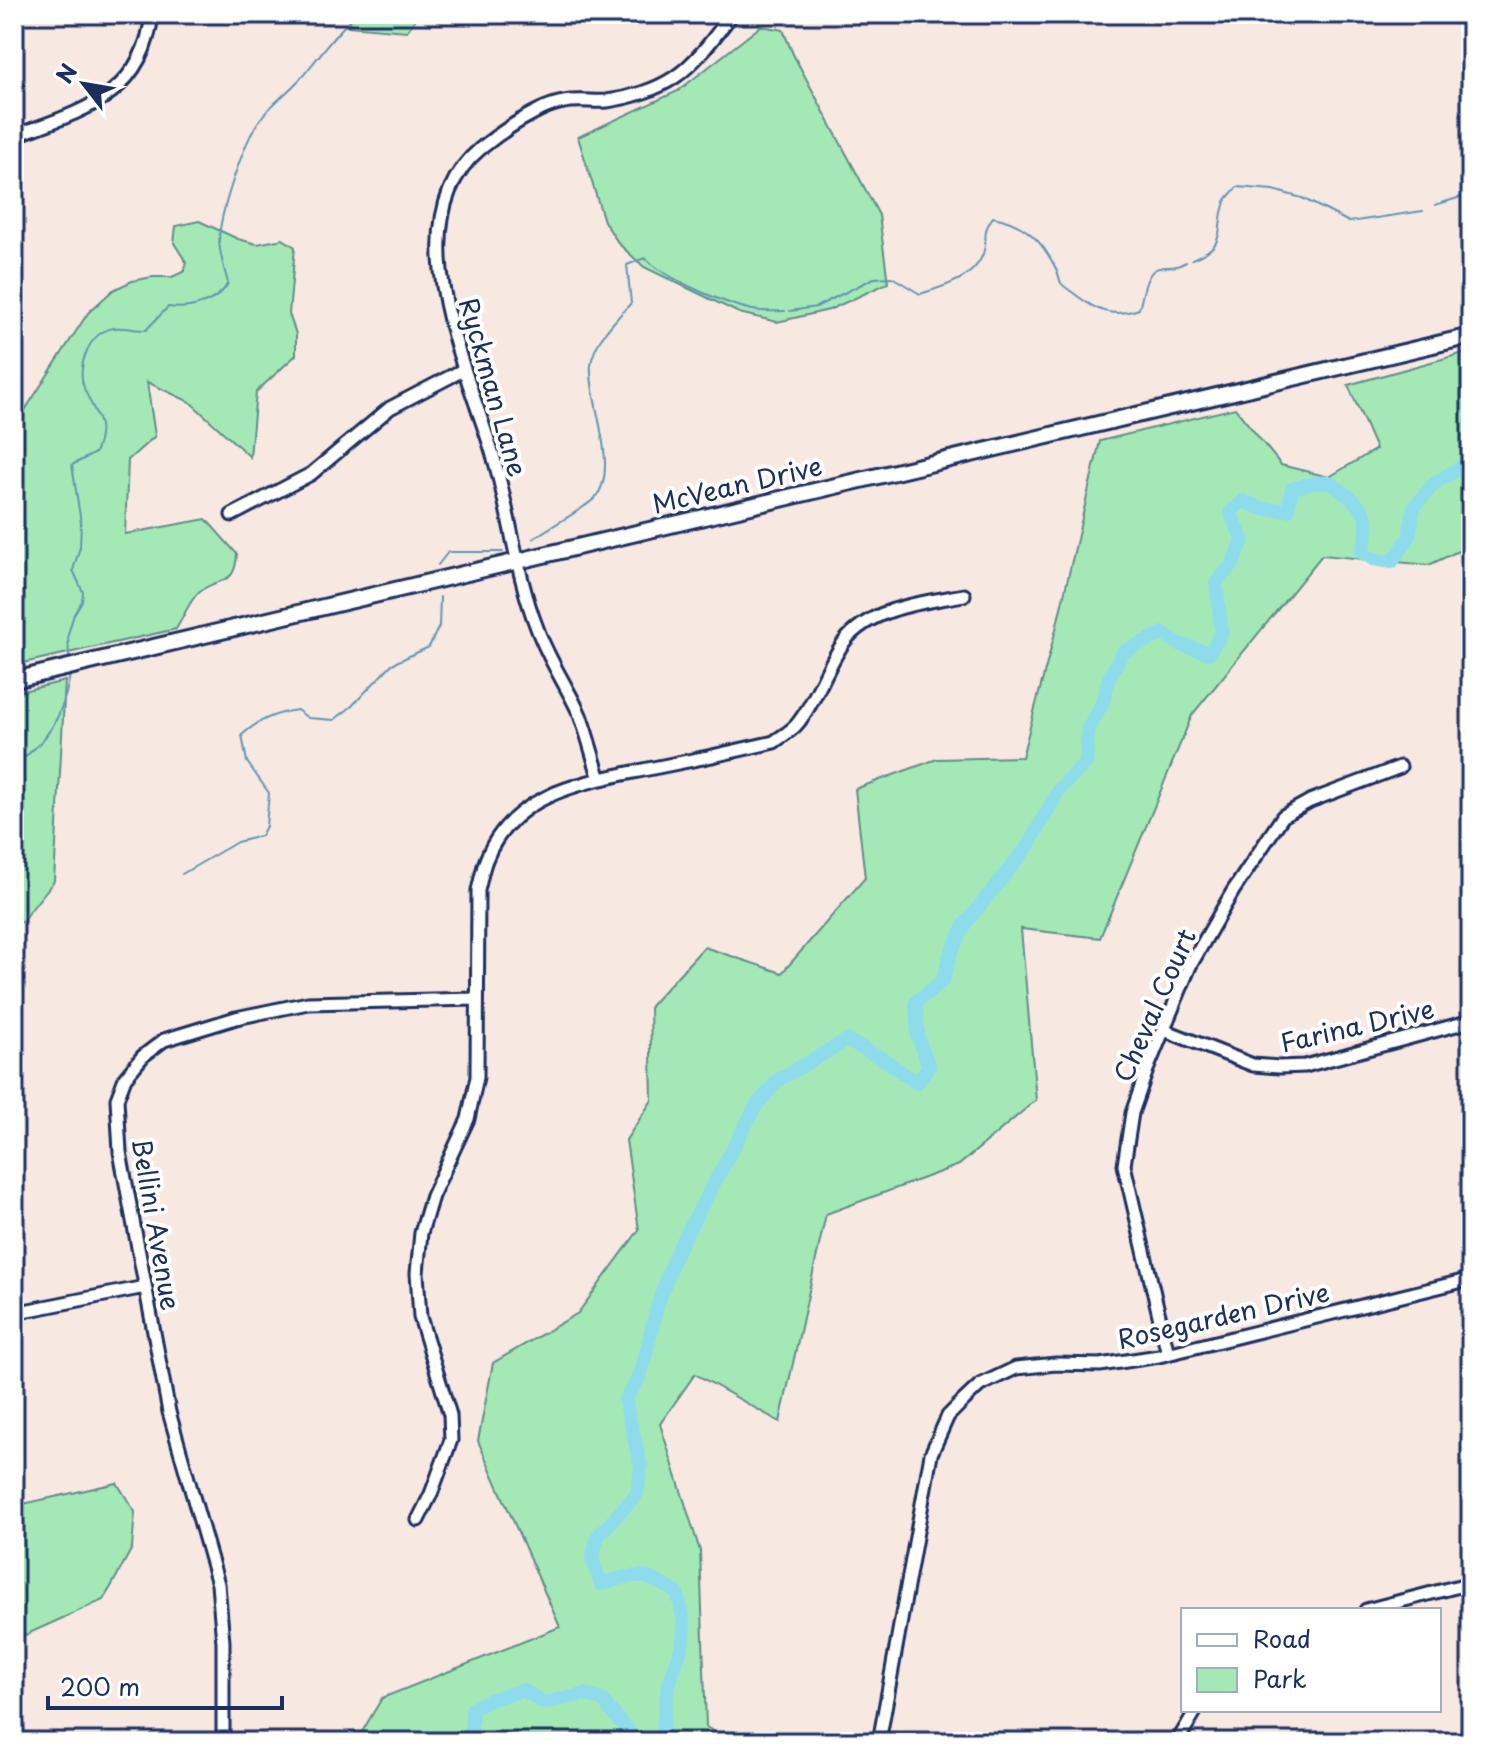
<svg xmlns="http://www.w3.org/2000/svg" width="1485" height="1756" font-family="'Playpen Sans',sans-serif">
<rect width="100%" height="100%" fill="#f8e8e2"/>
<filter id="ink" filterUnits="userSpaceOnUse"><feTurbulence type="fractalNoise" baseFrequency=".0125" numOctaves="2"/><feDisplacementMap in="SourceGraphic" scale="16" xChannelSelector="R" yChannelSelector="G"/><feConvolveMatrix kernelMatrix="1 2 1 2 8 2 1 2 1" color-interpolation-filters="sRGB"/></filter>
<g filter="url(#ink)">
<!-- green -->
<path fill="#a4e9b5" stroke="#608c8a" stroke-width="2" d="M 354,14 L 419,14 L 407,31 L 346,26 Z
M 761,26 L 783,30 L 793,54 L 879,215 L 888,283 L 829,310 L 777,322 L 739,313 L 644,267 L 619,244 L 604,221 L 578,137 L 678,91 Z
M 199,221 L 238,239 L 257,244 L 283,239 L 295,247 L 289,314 L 296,334 L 296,355 L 256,392 L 250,457 L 190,402 L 147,382 L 155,436 L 128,460 L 125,534 L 206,519 L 237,554 C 235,587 221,576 200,591 C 190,599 183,618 176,629 L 14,665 L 14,427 L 88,313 L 113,290 L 132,281 L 152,277 L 172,277 L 185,271 L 186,262 L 174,243 L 176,226 Z
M 1471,351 L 1471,545 L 1429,565 L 1322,555 L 1192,715 L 1100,938 L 1021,929 L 1036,1100 L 959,1165 L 826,1214 L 780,1422 L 695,1374 L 660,1424 L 700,1551 L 706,1727 L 733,1742 L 356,1742 L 382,1698 L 560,1627 L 478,1441 L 493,1363 L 578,1313 L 639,1230 L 626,1140 L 652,1100 L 650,1006 L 704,947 L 782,973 L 865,878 L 855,789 L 937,759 L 1022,757 L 1056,629 L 1100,441 L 1235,408 L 1281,465 L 1329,477 L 1376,449 L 1348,385 Z
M 65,681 L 54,881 L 14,931 L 14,693 Z
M 117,1483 L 135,1512 L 132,1548 L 112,1585 L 103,1600 L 14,1640 L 14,1506 Z"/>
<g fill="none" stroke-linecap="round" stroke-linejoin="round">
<!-- stream -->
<path stroke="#6096b3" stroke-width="2" d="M 1435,205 L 1471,194
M 1192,259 C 1230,244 1214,232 1225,202 C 1227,197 1233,192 1237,187 L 1273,190 L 1302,198 L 1349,222 L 1423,211
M 790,311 L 816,307 L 874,278 L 892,277 L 920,294 C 943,287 974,279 983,254 C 989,238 980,235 993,217 C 1025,223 1043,241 1057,271 C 1059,275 1059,279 1061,283 C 1064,287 1071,291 1076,295 C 1097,311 1112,318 1139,309 C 1143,297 1145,270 1159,268 C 1172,266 1173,269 1186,262
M 533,539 C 549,527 583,510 595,498 C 621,469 588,400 591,365 C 594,340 616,320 631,303 L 627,265 L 645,258 C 664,278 725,304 753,310 C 763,312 774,311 785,311
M 438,565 L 448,552 L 503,552
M 69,659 L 68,634 L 74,614 L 82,601 L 83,592 L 73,570 L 80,547 L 81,523 L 72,465 L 95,453 C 108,422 95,416 84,388 C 76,367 89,331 114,328 C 124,327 136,330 146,330 L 168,307 C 189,310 218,303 228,283 C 224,269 220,255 219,241 C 219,215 245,138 261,118 C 272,104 287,93 300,79 C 320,57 333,34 357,14
M 14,765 C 49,741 63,716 70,675
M 182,874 L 237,842 L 261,836 L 266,826 L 269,793 L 247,762 L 242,735 C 258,720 275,713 297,710 L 308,718 L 334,720 L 351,707 L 392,664 L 429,647 L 439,626 L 440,597"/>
<!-- river -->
<path stroke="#8edbec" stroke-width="14" d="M 414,1742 L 427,1737 L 442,1742
M 454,1742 L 471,1733 L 472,1709 L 489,1700 L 523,1690 L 544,1703 L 585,1694 L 602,1700 L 637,1742
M 662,1742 C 664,1724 664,1703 669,1685 C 682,1643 691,1639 677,1593 C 642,1572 640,1572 601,1584 L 592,1559 L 598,1536 L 637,1494 L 641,1467 L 625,1400 L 641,1374 L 657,1307 L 675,1255 L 756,1106 L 778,1080 L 847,1040 L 888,1062 L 917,1083 L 929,1066 L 918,1038 L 916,1002 L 943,980 L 951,952 L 966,923 L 1028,846 L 1060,788 L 1086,763 L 1088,729 L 1103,702 L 1109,677 L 1123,652 L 1163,633 L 1179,644 L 1209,653 L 1222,633 L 1216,583 L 1233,564 L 1243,540 L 1230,512 L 1243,501 L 1263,509 L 1288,510 L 1292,489 C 1304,485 1316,481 1329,483 C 1334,484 1339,489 1344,493 C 1368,510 1373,524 1361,552 L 1373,559 L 1392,562 L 1409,538 L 1414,507 L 1435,483 L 1471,461"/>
<!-- minor casing -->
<g stroke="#1b2f5e" stroke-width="17">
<path id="minor" d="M 14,136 C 81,111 143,97 152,14
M 232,515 L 311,474 L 390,408 L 463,370
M 600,779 C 593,758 588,736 580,715 C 567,686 548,659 537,628 C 515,572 510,510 492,452 C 467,370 395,220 480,149 C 501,132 538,106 564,102 C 578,99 593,102 607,101 C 629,98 656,90 675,77 C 697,62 716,35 732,14
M 1164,1030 L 1253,1065 L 1279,1067 L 1305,1066 L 1471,1021
M 14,1313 L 145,1287
M 1168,1354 L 1124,1165 L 1132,1113 L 1147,1070 L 1190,966 L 1233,891 L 1283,816 L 1310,801 L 1400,767
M 418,1520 L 431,1494 L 451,1440 L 450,1415 L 420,1317 L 417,1273 L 421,1233 L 432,1196 L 468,1119 L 477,1077 L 478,890 C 481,880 482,870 486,860 C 512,792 586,782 648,769 C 690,761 732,752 774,742 C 782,736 792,731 798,723 C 818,698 826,667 844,642 C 870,607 926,602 964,595
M 1366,1610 L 1471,1583
M 223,1742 L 223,1642 L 218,1584 L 169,1412 L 120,1152 L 117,1099 L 125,1078 L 143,1056 L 164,1040 L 236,1018 L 308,1003 L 475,999
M 879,1742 L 931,1454 L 948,1416 L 964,1400 L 980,1385 L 1016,1368 L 1056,1364 L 1100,1365 L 1159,1356 L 1471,1279
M 1177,1742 L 1196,1710"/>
</g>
<!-- major casing -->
<g stroke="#1b2f5e" stroke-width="20">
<path id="major" d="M 14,680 L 1471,336"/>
</g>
<!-- minor -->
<use href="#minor" stroke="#fff" stroke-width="11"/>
<!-- major -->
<use href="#major" stroke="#fff" stroke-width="14"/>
</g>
</g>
<g text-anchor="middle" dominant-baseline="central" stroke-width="8" stroke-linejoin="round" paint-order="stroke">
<!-- street labels -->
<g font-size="26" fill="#1b2f5e" stroke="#fff">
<text transform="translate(494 387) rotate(74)">Ryckman Lane</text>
<text transform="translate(737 484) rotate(-13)">McVean Drive</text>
<text transform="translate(1154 1005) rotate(-66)">Cheval Court</text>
<text transform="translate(1357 1025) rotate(-13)">Farina Drive</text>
<text transform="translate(157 1224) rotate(80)">Bellini Avenue</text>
<text transform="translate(1223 1315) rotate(-13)">Rosegarden Drive</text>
</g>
</g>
<!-- margin -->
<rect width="1485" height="1756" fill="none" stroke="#fff" stroke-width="48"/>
<rect x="24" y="24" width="1437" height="1708" fill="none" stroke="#1b2f5e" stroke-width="3" filter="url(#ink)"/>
<!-- legend -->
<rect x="1181" y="1608" width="260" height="104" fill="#ffffff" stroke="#a4acbf" stroke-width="2"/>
<rect x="1197" y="1634" width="40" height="12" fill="#ffffff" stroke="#a4acbf" stroke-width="2"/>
<text x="1253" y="1648" font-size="24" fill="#1b2f5e">Road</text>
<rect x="1197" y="1668" width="40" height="24" fill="#a4e9b5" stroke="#a4acbf" stroke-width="2"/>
<text x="1253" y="1688" font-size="24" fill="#1b2f5e">Park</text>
<!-- north arrow -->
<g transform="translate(84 84) rotate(301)" stroke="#ffffff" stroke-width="6" paint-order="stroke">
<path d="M0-6L14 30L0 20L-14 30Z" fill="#1b2f5e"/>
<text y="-12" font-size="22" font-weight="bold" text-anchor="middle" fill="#1b2f5e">N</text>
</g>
<!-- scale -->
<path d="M48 1696v12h234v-12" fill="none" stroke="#1b2f5e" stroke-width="4"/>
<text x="60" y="1696" font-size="24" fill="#1b2f5e" stroke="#ffffff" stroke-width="6" paint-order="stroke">200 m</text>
</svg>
